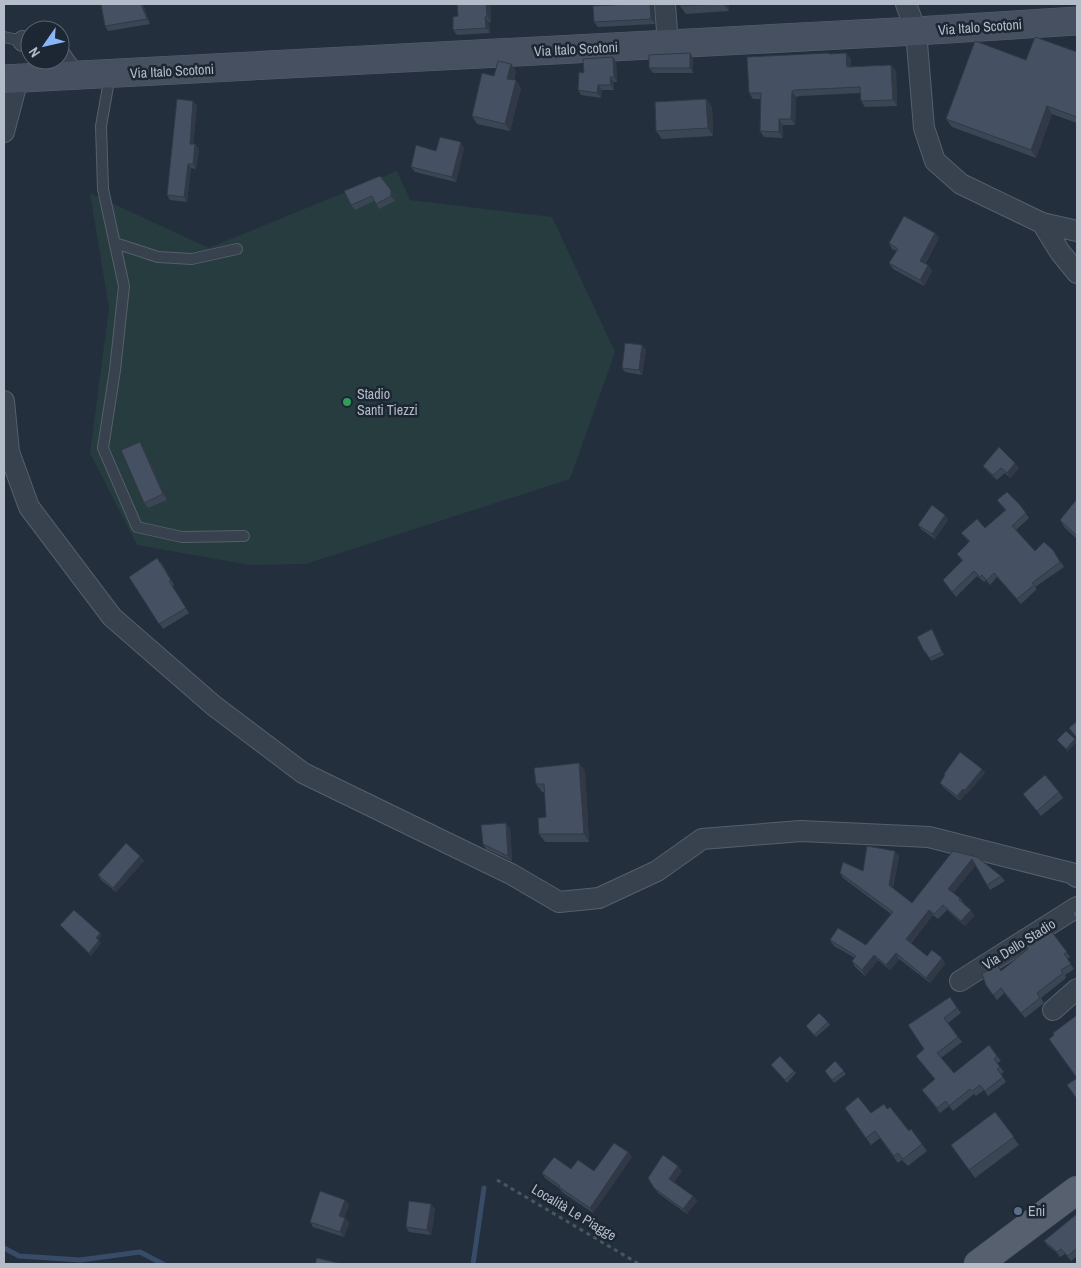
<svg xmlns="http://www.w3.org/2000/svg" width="1081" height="1268" font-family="'Archivo Narrow',sans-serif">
<rect width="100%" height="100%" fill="#242f3e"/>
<!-- green -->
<path fill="#263c3f" d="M 397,171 L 410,200 L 552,217 L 615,352 L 570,479 L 306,564 L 250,565 L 137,545 L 90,453 L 109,308 L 90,193 L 209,248 Z"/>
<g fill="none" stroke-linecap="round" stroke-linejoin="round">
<!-- stream -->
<path stroke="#394c67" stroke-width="5" d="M 4,1248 L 19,1256 L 80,1260 L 140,1252 L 163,1264
M 473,1264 L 484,1188"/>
<!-- lane casing -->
<g stroke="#565f6c" stroke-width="12">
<path id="lane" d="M 4,37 L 23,41
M 110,75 L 101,126 L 103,189 L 124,286 L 115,370 L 103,448 L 137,527 L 182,537 L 244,536
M 115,243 L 158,257 L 192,259 L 237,249"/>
</g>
<!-- street casing -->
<g stroke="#565f6c" stroke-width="22">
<path id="street" d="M 665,4 L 668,45
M 906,4 L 916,31 L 924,128 L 935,161 L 961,184 L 1042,223 L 1077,231
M 23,41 L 30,43
M 60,55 L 75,76
M 4,132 L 18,79
M 1042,223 L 1060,252 L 1077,273
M 4,401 L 9,452 L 29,507 L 112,617 L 213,705 L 303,773 L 511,874 L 559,902 L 599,898 L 657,871 L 702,839 L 801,831 L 929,837 L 1071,873 L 1077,877
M 960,981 L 1077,907
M 1053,1010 L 1077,989"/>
</g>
<!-- secondary casing -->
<g stroke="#565f6c" stroke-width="29">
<path id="secondary" d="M 4,79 L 916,31 L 1077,21"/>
</g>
<!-- primary casing -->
<g stroke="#414a57" stroke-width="29">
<path id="primary" d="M 978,1264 L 1077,1190"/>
</g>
<!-- path -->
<path stroke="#44595c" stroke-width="3" stroke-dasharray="4 4" stroke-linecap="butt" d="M 497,1180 L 639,1264"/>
<!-- lane -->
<use href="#lane" stroke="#38414e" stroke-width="10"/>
<!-- street -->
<use href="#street" stroke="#38414e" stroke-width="20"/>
<!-- secondary -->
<use href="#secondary" stroke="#465061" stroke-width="28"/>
<!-- primary -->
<use href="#primary" stroke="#56606e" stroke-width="28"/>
</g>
<!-- wall -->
<path fill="#3b4654" d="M 101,4 L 143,4 L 150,24 L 108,31 L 105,26 Z
M 490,4 L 491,22 L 489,22 L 490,33 L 457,35 L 453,30 L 458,16 Z
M 653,4 L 655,24 L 598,27 L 594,22 Z
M 680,4 L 728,4 L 729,11 L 686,14 L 680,6 Z
M 1077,52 L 1077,123 L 1052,114 L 1036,158 L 952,127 L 946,119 L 1026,60 Z
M 690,53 L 693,58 L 693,73 L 653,73 L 649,68 Z
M 846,53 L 851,59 L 851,67 L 891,65 L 896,71 L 897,106 L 865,107 L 861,101 L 860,93 L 800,96 L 796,97 L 795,125 L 783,125 L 783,138 L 764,137 L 760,131 L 761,99 L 753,99 L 749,93 L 830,54 Z
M 616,62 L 617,82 L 614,82 L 614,90 L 602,90 L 601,98 L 581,95 L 578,90 L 584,73 Z
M 516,71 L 514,80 L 521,88 L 510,131 L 477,124 L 472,116 L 494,76 Z
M 706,99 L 712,107 L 713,136 L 662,139 L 656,131 Z
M 197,105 L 193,144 L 195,144 L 199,149 L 196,169 L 191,168 L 187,202 L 170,200 L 167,195 Z
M 464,148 L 456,182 L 415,172 L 411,167 L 436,151 Z
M 380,176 L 395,195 L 395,201 L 379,209 L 374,201 L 355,210 L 351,205 Z
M 935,233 L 939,238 L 925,264 L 928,265 L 932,271 L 924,286 L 893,269 L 889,263 L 897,251 L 892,249 L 889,243 Z
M 642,345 L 646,350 L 642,375 L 625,372 L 622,368 Z
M 144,447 L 167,500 L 148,508 L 144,503 Z
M 1015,463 L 1019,468 L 1010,478 L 1005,473 L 997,480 L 987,471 L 983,466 Z
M 1077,499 L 1077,539 L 1065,528 L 1060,520 Z
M 997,500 L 1020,505 L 1029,518 L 1016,530 L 1035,551 L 1053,550 L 1064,567 L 1035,587 L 1037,589 L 1021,604 L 997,577 L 990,585 L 986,580 L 984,582 L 977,576 L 956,597 L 943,580 L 962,561 L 957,554 L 969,542 L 961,533 L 985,528 L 1005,510 Z
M 945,515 L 948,520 L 935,539 L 922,530 L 918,525 Z
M 161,562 L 174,585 L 172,586 L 189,613 L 163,629 L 129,577 Z
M 932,629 L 944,655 L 931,661 L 927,653 L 926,654 L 924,651 Z
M 982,769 L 985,773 L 967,794 L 966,793 L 960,801 L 943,787 L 940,783 L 945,776 L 944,774 Z
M 585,771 L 589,842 L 545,842 L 539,834 L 546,817 L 545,792 L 542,792 L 536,784 Z
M 1059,792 L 1063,798 L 1041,816 L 1023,794 Z
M 510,828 L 512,861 L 486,849 L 483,844 Z
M 895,851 L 899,856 L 893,888 L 912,903 L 953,851 L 1001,876 L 1005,881 L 990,890 L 976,865 L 953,893 L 960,898 L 974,916 L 965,926 L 947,910 L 938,919 L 933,915 L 911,943 L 927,956 L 942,958 L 945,964 L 930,983 L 899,959 L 890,970 L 878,960 L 865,976 L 855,967 L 852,961 L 855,958 L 834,946 L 830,940 L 866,945 L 891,914 L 843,878 L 840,873 L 863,871 Z
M 140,856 L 144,861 L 116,892 L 101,880 L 98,875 Z
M 60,925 L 100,933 L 101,936 L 98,939 L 101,943 L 91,956 Z
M 1051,931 L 1070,957 L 1067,959 L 1074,969 L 1065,975 L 1066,978 L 1041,998 L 1044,1003 L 1025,1018 L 1004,993 L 997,1000 L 986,985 L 1002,970 Z
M 950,997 L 961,1013 L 948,1023 L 962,1042 L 941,1058 L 954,1073 L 997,1056 L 1001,1061 L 997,1063 L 1004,1072 L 1001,1074 L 1006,1082 L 988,1096 L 984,1090 L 976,1096 L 974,1094 L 953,1111 L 949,1106 L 940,1113 L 922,1090 L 935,1080 L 916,1056 L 924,1049 Z
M 828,1022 L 830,1025 L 816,1037 L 806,1026 Z
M 835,1061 L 846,1074 L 834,1083 L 825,1071 Z
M 771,1065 L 794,1071 L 796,1073 L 787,1083 Z
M 845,1108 L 871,1113 L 887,1109 L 909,1131 L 911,1129 L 927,1151 L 908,1166 L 902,1160 L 898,1163 L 880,1138 L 871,1145 Z
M 995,1112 L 1019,1145 L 975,1178 L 951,1145 Z
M 628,1152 L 632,1157 L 593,1213 L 562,1192 L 560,1189 L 545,1178 L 542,1173 L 571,1169 L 594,1171 Z
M 682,1171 L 674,1182 L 693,1196 L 697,1201 L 687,1214 L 658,1193 L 648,1178 Z
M 345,1200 L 349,1205 L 344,1218 L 349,1223 L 344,1237 L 313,1227 L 310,1222 Z
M 431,1204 L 435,1209 L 431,1235 L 409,1232 L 406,1227 Z
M 1077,1214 L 1077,1256 L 1071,1261 L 1065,1254 L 1060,1257 L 1056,1252 L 1048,1246 L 1044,1241 Z"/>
<!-- shaded-wall -->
<path fill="#303945" d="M 141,4 L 143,4 L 150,24 L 147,19 Z
M 486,4 L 490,4 L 491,22 L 487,16 Z
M 650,4 L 653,4 L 655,24 L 651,19 Z
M 723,4 L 728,4 L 729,11 Z
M 485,17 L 489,22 L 490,33 L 486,28 Z
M 690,53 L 693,58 L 693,73 L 690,68 Z
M 846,53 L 851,59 L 851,73 L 847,67 Z
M 613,57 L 616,62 L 617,82 L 614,77 Z
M 511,64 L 516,71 L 512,86 L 507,79 Z
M 891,65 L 896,71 L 897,106 L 893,100 Z
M 610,77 L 614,82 L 614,90 L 611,85 Z
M 516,80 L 521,88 L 510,131 L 505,124 Z
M 598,85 L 602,90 L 601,98 L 597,93 Z
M 792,91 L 796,97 L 795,125 L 791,119 Z
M 706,99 L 712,107 L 713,136 L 708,128 Z
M 193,101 L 197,105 L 193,148 L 190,144 Z
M 1047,106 L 1052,114 L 1036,158 L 1031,150 Z
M 779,119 L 783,125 L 783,138 L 779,132 Z
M 461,142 L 464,148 L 456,182 L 452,177 Z
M 195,144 L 199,149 L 196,169 L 193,164 Z
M 188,164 L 191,168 L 187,202 L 184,197 Z
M 391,190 L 395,195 L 395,201 L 391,196 Z
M 935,233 L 939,238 L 923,266 L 920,261 Z
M 928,265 L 932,271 L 924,286 L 920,280 Z
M 642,345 L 646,350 L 642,375 L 639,370 Z
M 140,442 L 144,447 L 167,500 L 163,494 Z
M 1015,463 L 1019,468 L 1010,478 L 1007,473 Z
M 945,515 L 948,520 L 935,539 L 932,534 Z
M 1075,739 L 1077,742 L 1067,752 L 1066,749 Z
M 579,763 L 585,771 L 589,842 L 584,834 Z
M 982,769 L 985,773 L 967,794 L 965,790 Z
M 963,789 L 966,793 L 960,801 L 957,796 Z
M 506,823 L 510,828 L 512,861 L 508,856 Z
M 895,851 L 899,856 L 892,890 L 889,885 Z
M 140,856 L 144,861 L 116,892 L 113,888 Z
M 972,859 L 976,865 L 952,895 L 948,889 Z
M 929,910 L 933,915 L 909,944 L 906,939 Z
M 971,910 L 974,916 L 965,926 L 961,921 Z
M 100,933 L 101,936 L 98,940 L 96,938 Z
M 99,940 L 101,943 L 91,956 L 89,953 Z
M 896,953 L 899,959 L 890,970 L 886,965 Z
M 874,955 L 878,960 L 865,976 L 862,970 Z
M 942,958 L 945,964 L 930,983 L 926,978 Z
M 628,1152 L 632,1157 L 593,1213 L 590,1208 Z
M 678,1166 L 682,1171 L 672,1184 L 669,1179 Z
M 693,1196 L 697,1201 L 687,1214 L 683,1209 Z
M 345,1200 L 349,1205 L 343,1221 L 339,1216 Z
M 431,1204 L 435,1209 L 431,1235 L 427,1230 Z
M 345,1218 L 349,1223 L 344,1237 L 340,1232 Z"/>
<!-- building -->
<path fill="#455162" stroke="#303945" d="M 101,4 L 141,4 L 147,19 L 105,26 Z
M 457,4 L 486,4 L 487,16 L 485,17 L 486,28 L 453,30 L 453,17 L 458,16 Z
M 630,4 L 650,4 L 651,19 L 594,22 L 593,6 Z
M 680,4 L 718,4 L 680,6 Z
M 1035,37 L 1077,52 L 1077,117 L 1047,106 L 1031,150 L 946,119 L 975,41 L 1026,60 Z
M 690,53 L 690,68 L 649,68 L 649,55 Z
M 829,53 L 829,54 L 846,53 L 847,67 L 891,65 L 893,100 L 861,101 L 860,87 L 795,90 L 792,91 L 791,119 L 779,119 L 779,132 L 760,131 L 761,93 L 749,93 L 747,57 Z
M 613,57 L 614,77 L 610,77 L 611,85 L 598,85 L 597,93 L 578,90 L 579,72 L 584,73 L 583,59 Z
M 498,61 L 511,64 L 507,79 L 516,80 L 505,124 L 472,116 L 482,73 L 494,76 Z
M 177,99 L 193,101 L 190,144 L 195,144 L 193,164 L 188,164 L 184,197 L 167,195 Z
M 706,99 L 708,128 L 656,131 L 655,102 Z
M 440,137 L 461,142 L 452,177 L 411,167 L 416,145 L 436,151 Z
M 380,176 L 391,190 L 391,196 L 376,204 L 372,196 L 351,205 L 344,191 Z
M 904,216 L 935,233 L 920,261 L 928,265 L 920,280 L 889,263 L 898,249 L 889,243 Z
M 625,343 L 642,345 L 639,370 L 622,368 Z
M 140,442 L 163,494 L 144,503 L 121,450 Z
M 999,447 L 1015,463 L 1007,473 L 1001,468 L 993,475 L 983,466 Z
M 1007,492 L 1020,505 L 1026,513 L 1012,526 L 1035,551 L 1044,542 L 1053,550 L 1060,562 L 1032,583 L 1034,585 L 1017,599 L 994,573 L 987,580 L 982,575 L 980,577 L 974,571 L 952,592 L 943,580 L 963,560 L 957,554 L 970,541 L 961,533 L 977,519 L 985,528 L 1006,510 L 997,500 Z
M 1077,499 L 1077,536 L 1060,520 Z
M 932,505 L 945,515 L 932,534 L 918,525 Z
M 157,558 L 171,580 L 169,581 L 186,608 L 159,624 L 129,577 Z
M 932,629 L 942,652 L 929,658 L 925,651 L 924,651 L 917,637 Z
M 1077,721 L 1077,738 L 1069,728 Z
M 1066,731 L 1075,739 L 1066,749 L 1057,740 Z
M 960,752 L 982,769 L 965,790 L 963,789 L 957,796 L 940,783 L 945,775 L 944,774 Z
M 579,763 L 584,834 L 539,834 L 538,818 L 546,817 L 544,784 L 536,784 L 534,768 Z
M 1045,775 L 1059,792 L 1037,811 L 1023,794 Z
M 506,823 L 508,856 L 483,844 L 481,825 Z
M 126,843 L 140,856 L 113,888 L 98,875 Z
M 867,846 L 895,851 L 889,885 L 912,903 L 953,851 L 977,857 L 1001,876 L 987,885 L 972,859 L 948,889 L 960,898 L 959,900 L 971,910 L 961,921 L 943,905 L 934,914 L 929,910 L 906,939 L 927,956 L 932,950 L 942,958 L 926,978 L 896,953 L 886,965 L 874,955 L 862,970 L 852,961 L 856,956 L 830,940 L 838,928 L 866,945 L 893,912 L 840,873 L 843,862 L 863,871 Z
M 74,910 L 100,933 L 96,938 L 99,940 L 89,953 L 60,925 Z
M 1077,910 L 1077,920 L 1072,913 Z
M 1051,931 L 1067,952 L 1064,954 L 1071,964 L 1061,970 L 1063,973 L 1037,993 L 1040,998 L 1021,1013 L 1001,988 L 993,995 L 986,985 L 982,974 L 997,964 L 1001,971 L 1028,949 L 1026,946 Z
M 950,997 L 957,1008 L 944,1018 L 958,1037 L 937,1053 L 954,1073 L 989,1045 L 997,1056 L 994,1059 L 1000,1067 L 997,1069 L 1003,1077 L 985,1091 L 980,1085 L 972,1091 L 970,1089 L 949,1106 L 946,1101 L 937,1108 L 922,1090 L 935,1079 L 916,1056 L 924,1049 L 908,1025 Z
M 1077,1011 L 1077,1099 L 1067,1085 L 1077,1078 L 1049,1039 L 1054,1035 L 1053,1033 L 1077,1015 L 1075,1013 Z
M 819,1013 L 828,1022 L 814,1035 L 806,1026 Z
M 780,1056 L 794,1071 L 785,1080 L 771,1065 Z
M 835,1061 L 844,1071 L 832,1080 L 825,1071 Z
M 858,1097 L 871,1113 L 884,1104 L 887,1109 L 890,1107 L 909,1131 L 911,1129 L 922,1144 L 903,1159 L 898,1153 L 894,1156 L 875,1131 L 866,1138 L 845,1108 Z
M 995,1112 L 1014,1137 L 969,1170 L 951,1145 Z
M 614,1143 L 628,1152 L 590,1208 L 559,1187 L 560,1186 L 542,1173 L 554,1157 L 571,1169 L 578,1160 L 594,1171 Z
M 663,1155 L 678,1166 L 669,1179 L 693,1196 L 683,1209 L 654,1188 L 648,1178 Z
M 320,1191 L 345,1200 L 339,1216 L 345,1218 L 340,1232 L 310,1222 Z
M 409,1201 L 431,1204 L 427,1230 L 406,1227 Z
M 1077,1214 L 1077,1248 L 1068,1256 L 1061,1249 L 1057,1252 L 1052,1247 L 1044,1241 Z
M 317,1258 L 342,1264 L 315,1264 Z"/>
<!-- markers -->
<circle fill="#2e9e5b" stroke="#1d2633" stroke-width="2" cx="347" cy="402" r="5"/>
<circle fill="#5c6f8a" stroke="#1d2633" stroke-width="2" cx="1018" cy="1211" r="5"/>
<g text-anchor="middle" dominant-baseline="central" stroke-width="5" stroke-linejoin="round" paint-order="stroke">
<!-- street labels -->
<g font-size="14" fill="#b4bcc9" stroke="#1d2633">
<text transform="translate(980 27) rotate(-4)">Via Italo Scotoni</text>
<text transform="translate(576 49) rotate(-3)">Via Italo Scotoni</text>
<text transform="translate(172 71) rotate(-3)">Via Italo Scotoni</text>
<text transform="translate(1019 944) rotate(-32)">Via Dello Stadio</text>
<text transform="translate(574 1212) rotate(31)">Località Le Piagge</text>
</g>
<!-- poi labels -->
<g font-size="14" fill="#b4bcc9" stroke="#1d2633" text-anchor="start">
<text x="357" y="394">Stadio<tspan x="357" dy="16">Santi Tiezzi</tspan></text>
<text x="1028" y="1211">Eni</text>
</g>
</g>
<!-- border -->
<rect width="1081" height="1268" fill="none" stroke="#b4bcc9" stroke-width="10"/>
<!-- north arrow -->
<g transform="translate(45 45) rotate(236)"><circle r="24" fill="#1d2633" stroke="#59626f"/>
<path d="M0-4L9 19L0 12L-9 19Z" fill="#8ab4f8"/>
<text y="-8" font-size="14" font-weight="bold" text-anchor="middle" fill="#b4bcc9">N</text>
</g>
</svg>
